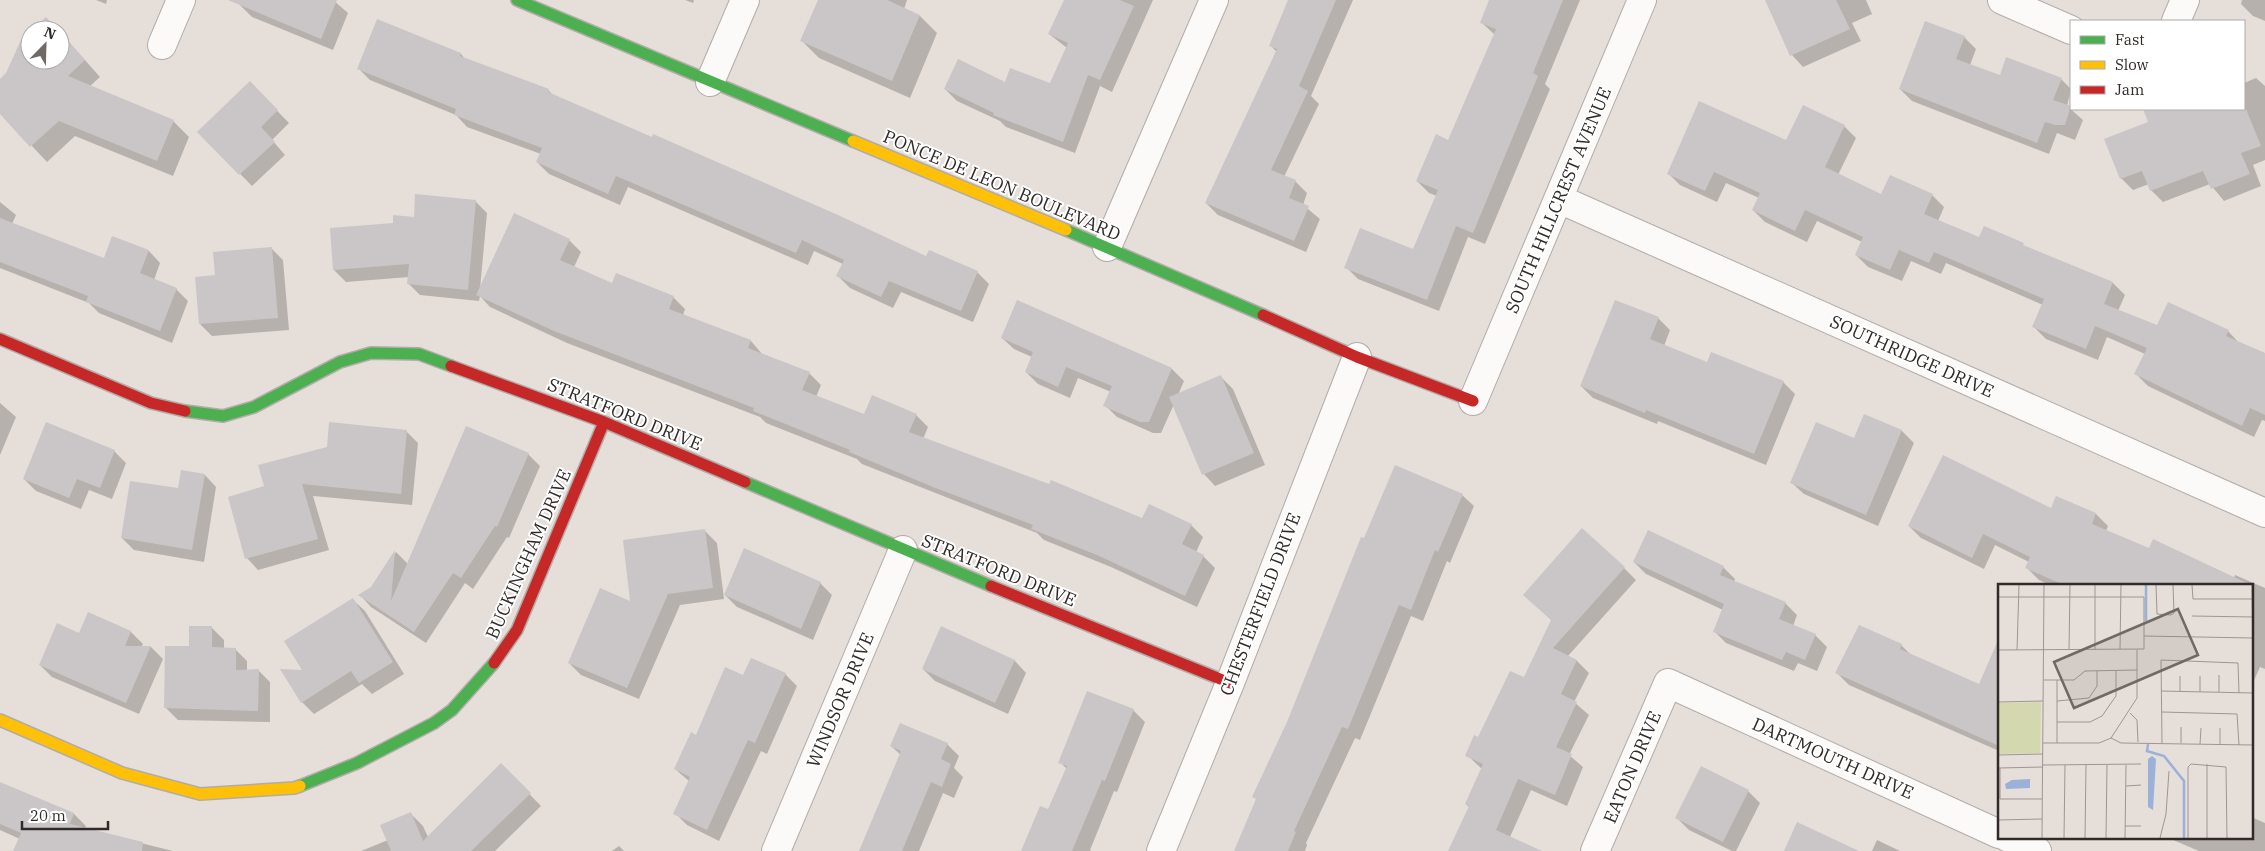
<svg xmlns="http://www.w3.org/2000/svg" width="2265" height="851" font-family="'IBM Plex Serif',serif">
<rect width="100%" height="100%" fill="#e5ded9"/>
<!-- shadow -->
<path fill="#0003" d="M 96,0 L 107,0 L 106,4 Z
M 242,0 L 333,0 L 348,13 L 333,50 L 252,17 L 240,5 Z
M 685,0 L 694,0 L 693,3 Z
M 820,0 L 907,0 L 904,9 L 920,16 L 937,33 L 910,98 L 819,58 L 802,41 Z
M 1065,0 L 1153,0 L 1112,92 L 1100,86 L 1075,153 L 1006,127 L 1000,121 L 957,101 L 945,89 L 1006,83 L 1051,85 L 1067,48 L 1049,34 Z
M 1290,0 L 1353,0 L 1311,96 L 1319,104 L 1284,177 L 1295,181 L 1307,193 L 1303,205 L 1320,219 L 1306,252 L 1218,215 L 1206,203 L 1277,52 L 1270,45 Z
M 1490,0 L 1580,0 L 1545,84 L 1550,89 L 1485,244 L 1468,237 L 1439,311 L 1358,279 L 1346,267 L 1414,250 L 1437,196 L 1429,193 L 1417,181 L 1449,142 L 1495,35 L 1481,22 Z
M 1770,0 L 1866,0 L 1872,14 L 1852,23 L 1861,41 L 1803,67 L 1792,55 L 1767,1 Z
M 2242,0 L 2265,0 L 2265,21 L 2253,16 L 2241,4 Z
M 378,21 L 461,54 L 465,59 L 548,90 L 554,96 L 927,258 L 977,272 L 989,284 L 973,322 L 901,292 L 893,308 L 850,288 L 838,276 L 843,264 L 814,251 L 808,265 L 628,187 L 620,205 L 549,174 L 537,162 L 541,154 L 467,127 L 456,115 L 370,80 L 358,68 Z
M 60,32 L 100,77 L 89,87 L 173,121 L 189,137 L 173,176 L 75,136 L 47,162 L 0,112 L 0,80 L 7,73 L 30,33 L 30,60 L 60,60 Z
M 1964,37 L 1976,49 L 1970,65 L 2000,76 L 2061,79 L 2071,89 L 2067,106 L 2083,120 L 2075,140 L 2057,133 L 2049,154 L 1912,101 L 1900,89 Z
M 2256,78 L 2265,86 L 2265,160 L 2253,165 L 2261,186 L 2224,201 L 2210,184 L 2163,202 L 2151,190 L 2149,184 L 2133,190 L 2121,178 L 2149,122 L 2144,109 L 2244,109 L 2244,83 Z
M 250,83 L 289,123 L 272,140 L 285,155 L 252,186 L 199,132 Z
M 1844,126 L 1856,138 L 1838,175 L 1882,196 L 1932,195 L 1944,207 L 1938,221 L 1979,239 L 1984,227 L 2027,248 L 2113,283 L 2125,295 L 2118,311 L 2158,327 L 2228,331 L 2240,344 L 2265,354 L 2265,421 L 2262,420 L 2254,437 L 2148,386 L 2136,374 L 2145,354 L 2107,337 L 2098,360 L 2046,339 L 2034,327 L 2043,305 L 1946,263 L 1941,274 L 1911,261 L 1902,281 L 1868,267 L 1856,255 L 1862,242 L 1817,221 L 1807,242 L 1765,222 L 1753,210 L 1759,198 L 1726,183 L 1717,202 L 1680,185 L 1668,173 Z
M 475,201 L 487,213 L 480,289 L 569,240 L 581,252 L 574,267 L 613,285 L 673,297 L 685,309 L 683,315 L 751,341 L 762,354 L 809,373 L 821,385 L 816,397 L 865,416 L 916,415 L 928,427 L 923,439 L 1143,520 L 1191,525 L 1203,537 L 1196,552 L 1203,556 L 1215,568 L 1197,607 L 1111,567 L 1044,540 L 1037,533 L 862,464 L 857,459 L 766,423 L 760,417 L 567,343 L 490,307 L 480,296 L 479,301 L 420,295 L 408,283 L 409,277 L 346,282 L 334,270 L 331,229 L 394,224 Z
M 0,202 L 16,215 L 12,224 L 104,259 L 113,237 L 149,251 L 160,263 L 154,280 L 176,289 L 188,301 L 172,343 L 99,313 L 89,303 L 0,268 Z
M 271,248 L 283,260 L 289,330 L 212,336 L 200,324 L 216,276 Z
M 1018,301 L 1172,369 L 1184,381 L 1178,395 L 1221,377 L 1233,389 L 1265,465 L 1215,486 L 1204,474 L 1174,404 L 1161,433 L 1153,433 L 1117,417 L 1105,405 L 1111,392 L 1078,378 L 1070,398 L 1038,384 L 1026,372 L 1032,357 L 1014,349 L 1002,338 Z
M 1658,318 L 1670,330 L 1664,346 L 1708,364 L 1783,382 L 1795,394 L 1766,465 L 1658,421 L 1657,424 L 1593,398 L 1581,386 Z
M 0,403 L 16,417 L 0,455 Z
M 1864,415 L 1902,431 L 1914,443 L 1878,526 L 1804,494 L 1792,483 L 1855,440 Z
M 406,431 L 418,443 L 412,505 L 313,496 L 329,550 L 258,570 L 247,558 L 265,487 Z
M 114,451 L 126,463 L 112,499 L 89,490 L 81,509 L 36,491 L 24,479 Z
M 528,454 L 540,466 L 509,538 L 507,537 L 473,589 L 465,583 L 426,643 L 371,607 L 360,595 L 372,588 L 396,552 L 408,564 Z
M 205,475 L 216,487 L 204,562 L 134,550 L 122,538 Z
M 1462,495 L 1474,506 L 1450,563 L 1447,561 L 1423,621 L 1411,616 L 1360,740 L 1355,738 L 1306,843 L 1307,845 L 1305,851 L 1235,851 Z
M 2057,498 L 2096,514 L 2108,526 L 2106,531 L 2150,550 L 2234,578 L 2235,575 L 2265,588 L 2265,669 L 2260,667 L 2251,687 L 2251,585 L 2050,585 L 2039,580 L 2027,568 L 2029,562 L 1995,545 L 1984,569 L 1921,538 L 1909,526 L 2052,510 Z
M 705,531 L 717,543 L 724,599 L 680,605 L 639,699 L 581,675 L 569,663 Z
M 1634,562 L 1723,567 L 1735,579 L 1734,582 L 1785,603 L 1797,615 L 1793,626 L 1815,635 L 1827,647 L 1817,671 L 1798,663 L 1794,671 L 1726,643 L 1714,631 L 1723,610 L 1646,574 Z
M 1624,568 L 1636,580 L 1568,656 L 1577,661 L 1589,673 L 1574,702 L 1589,715 L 1569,755 L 1583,767 L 1567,806 L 1531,790 L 1510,837 L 1533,851 L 1450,851 L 1470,808 L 1466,804 L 1482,769 L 1467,755 L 1524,679 Z
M 820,583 L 832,595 L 813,640 L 737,607 L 725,595 Z
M 353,600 L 365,611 L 404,674 L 372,694 L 362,684 L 314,714 L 302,702 L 304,671 Z
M 89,614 L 131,632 L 143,644 L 141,647 L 151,647 L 163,659 L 139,714 L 52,677 L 40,665 L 79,634 Z
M 212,628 L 224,640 L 224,649 L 235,649 L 247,661 L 247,671 L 258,670 L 270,682 L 270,722 L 178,720 L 166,708 L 190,648 Z
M 942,628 L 1015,661 L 1026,673 L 1008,714 L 935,681 L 923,669 Z
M 1901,645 L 1912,656 L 1979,685 L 1999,678 L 1999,751 L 1849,685 L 1837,673 Z
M 785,674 L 797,686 L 767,754 L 761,751 L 719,841 L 687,825 L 675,813 L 690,782 L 675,769 L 697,736 L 743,677 Z
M 1088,692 L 1133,710 L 1145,722 L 1117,792 L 1114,791 L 1090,850 L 1091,851 L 1022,851 L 1049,811 L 1067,769 L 1060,762 Z
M 947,744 L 959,756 L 954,768 L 963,777 L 954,798 L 943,793 L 919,851 L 860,851 L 901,755 L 891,746 Z
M 501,765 L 541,806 L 495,851 L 361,851 L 388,840 L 411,814 L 423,826 L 428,837 Z
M 0,785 L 74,814 L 86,826 L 84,829 L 173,851 L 16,851 L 20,839 L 0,830 Z
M 1748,791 L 1760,803 L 1736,851 L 1732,851 L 1689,830 L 1677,818 Z
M 2251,817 L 2265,823 L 2265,851 L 2199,851 L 2166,837 L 2251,837 Z
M 1877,840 L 1900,851 L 1872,851 Z
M 619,846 L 624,851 L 612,851 Z"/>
<!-- building -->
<path fill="#cac6c7" d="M 228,0 L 337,0 L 321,39 Z
M 818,0 L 887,0 L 920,15 L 892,81 L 800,41 Z
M 1064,0 L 1120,0 L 1134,6 L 1100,80 L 1088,75 L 1063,142 L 993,115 L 994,113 L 944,89 L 958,59 L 1005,82 L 1010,68 L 1050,83 L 1068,43 L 1048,34 Z
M 1288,0 L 1336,0 L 1299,86 L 1308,91 L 1271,170 L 1296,180 L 1289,198 L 1309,206 L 1294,241 L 1205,203 L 1277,49 L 1269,46 Z
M 1489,0 L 1563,0 L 1533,73 L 1538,76 L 1473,233 L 1456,226 L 1427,300 L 1344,268 L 1360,228 L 1413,249 L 1438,190 L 1416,181 L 1436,134 L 1448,140 L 1496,29 L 1480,23 Z
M 1765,0 L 1836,0 L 1850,29 L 1790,56 Z
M 46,17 L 58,30 L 32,30 Z
M 377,19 L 461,53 L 460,56 L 549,89 L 548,92 L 652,137 L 653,134 L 838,215 L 926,256 L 929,250 L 978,271 L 961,311 L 889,281 L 881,297 L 836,276 L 844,260 L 802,240 L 796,253 L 616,176 L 608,194 L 536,162 L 542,148 L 454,115 L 456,109 L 357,69 Z
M 1925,21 L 1965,36 L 1956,59 L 2000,75 L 2006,57 L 2062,78 L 2053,100 L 2071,106 L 2065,125 L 2055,125 L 2045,122 L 2037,143 L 1899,89 Z
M 30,32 L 30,60 L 60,60 L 60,32 L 85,60 L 68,76 L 174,120 L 157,161 L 59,121 L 30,147 L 0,114 L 0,79 L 6,73 L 21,40 Z
M 250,81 L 278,110 L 261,127 L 275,142 L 239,175 L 197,132 Z
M 1699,101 L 1786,140 L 1803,105 L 1845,125 L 1825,167 L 1881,194 L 1890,175 L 1933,194 L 1924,214 L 1979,237 L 1984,226 L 2024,243 L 2023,245 L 2113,282 L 2104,304 L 2157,325 L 2168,302 L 2229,330 L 2226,336 L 2265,353 L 2265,415 L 2250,408 L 2242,426 L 2134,374 L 2147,348 L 2095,326 L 2086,349 L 2032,327 L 2044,299 L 1934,252 L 1929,263 L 1899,250 L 1890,270 L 1855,255 L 1863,237 L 1805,210 L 1795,231 L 1752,210 L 1760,193 L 1714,172 L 1705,191 L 1667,174 Z
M 2143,109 L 2246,109 L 2261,146 L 2241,153 L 2250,174 L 2211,189 L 2203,171 L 2150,191 L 2142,171 L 2120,179 L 2104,139 L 2148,122 Z
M 415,194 L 476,200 L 468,290 L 407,284 L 409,264 L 333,270 L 330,228 L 393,223 L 393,215 L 414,217 Z
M 514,213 L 570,239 L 560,260 L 612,283 L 616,273 L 674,296 L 669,309 L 751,340 L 748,348 L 810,372 L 802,390 L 864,414 L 872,395 L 917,414 L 909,432 L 1049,484 L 1051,480 L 1142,518 L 1149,504 L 1192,524 L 1182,544 L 1204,555 L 1185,596 L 1097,555 L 1031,529 L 1033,525 L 933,487 L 849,452 L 850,450 L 753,411 L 754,408 L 554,331 L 476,295 Z
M 0,218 L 104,258 L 112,236 L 149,250 L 140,273 L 177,288 L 160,331 L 86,302 L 88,296 L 0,262 Z
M 272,247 L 278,318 L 199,324 L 195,277 L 215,275 L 213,252 Z
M 1017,300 L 1172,368 L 1149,422 L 1140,422 L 1103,406 L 1112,386 L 1066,367 L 1058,387 L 1025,372 L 1033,352 L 1001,338 Z
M 1615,300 L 1659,317 L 1650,339 L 1707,362 L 1711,352 L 1784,381 L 1754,454 L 1646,410 L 1645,413 L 1580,386 Z
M 1221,375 L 1254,453 L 1202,475 L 1169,397 Z
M 1864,414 L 1902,430 L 1866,515 L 1790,483 L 1816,422 L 1854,438 Z
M 46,422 L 115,450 L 100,488 L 77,479 L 69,498 L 23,479 Z
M 329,422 L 407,430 L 401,494 L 302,484 L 318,539 L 245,559 L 228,497 L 264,486 L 258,465 L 327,447 Z
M 466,426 L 529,453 L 497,527 L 495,526 L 461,578 L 453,573 L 414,632 L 358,595 L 371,587 L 395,550 L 391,601 Z
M 1943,455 L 2051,508 L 2056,496 L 2096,513 L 2092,524 L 2149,548 L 2153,539 L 2251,585 L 2064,585 L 2025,568 L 2030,557 L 1983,534 L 1972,558 L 1908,526 Z
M 1395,465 L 1463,494 L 1438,552 L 1435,550 L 1411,610 L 1399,605 L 1348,729 L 1342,727 L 1294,831 L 1296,832 L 1288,851 L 1234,851 L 1256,799 L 1252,797 L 1287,722 L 1361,537 L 1364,538 Z
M 181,470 L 205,474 L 192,550 L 121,538 L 130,481 L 178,488 Z
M 1582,528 L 1625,567 L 1553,648 L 1577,660 L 1561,694 L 1577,702 L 1556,747 L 1572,754 L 1555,795 L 1518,779 L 1496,830 L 1542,851 L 1448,851 L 1469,806 L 1465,804 L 1483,764 L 1465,756 L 1474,735 L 1478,737 L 1510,671 L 1524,677 L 1551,620 L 1523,595 Z
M 705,529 L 713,588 L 668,594 L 627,688 L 568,663 L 600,588 L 630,601 L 623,540 Z
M 1648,530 L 1724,566 L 1720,575 L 1786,602 L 1779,619 L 1816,634 L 1805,660 L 1786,652 L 1782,660 L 1713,632 L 1724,604 L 1633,562 Z
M 744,548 L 821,582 L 801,629 L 724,595 Z
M 353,598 L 393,662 L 359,683 L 351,671 L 301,703 L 280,669 L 302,670 L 284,641 Z
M 88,612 L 131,631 L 125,646 L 151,646 L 126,703 L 39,665 L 57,623 L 79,633 Z
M 1859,625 L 1902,644 L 1900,649 L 1979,684 L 1999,638 L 1999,746 L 1835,673 Z
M 189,626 L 212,626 L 212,647 L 236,648 L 236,670 L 259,669 L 258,711 L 164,708 L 165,646 L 189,646 Z
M 941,626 L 1015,660 L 995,703 L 922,669 Z
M 751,658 L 786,673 L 755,743 L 748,740 L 707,830 L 673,814 L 690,777 L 674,769 L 691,732 L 696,735 L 725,667 L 743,675 Z
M 1087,691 L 1134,709 L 1105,781 L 1102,780 L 1072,851 L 1021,851 L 1040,806 L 1048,809 L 1067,766 L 1058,763 Z
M 900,723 L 948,743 L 941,759 L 951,764 L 942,787 L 931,782 L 902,851 L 859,851 L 901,751 L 890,746 Z
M 501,763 L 531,793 L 471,851 L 391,851 L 380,825 L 411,812 L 423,841 Z
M 1701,766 L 1749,790 L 1723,842 L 1675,818 Z
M 0,782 L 74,813 L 70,824 L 143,842 L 142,851 L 13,851 L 21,833 L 0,824 Z
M 1797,822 L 1859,851 L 1784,851 Z"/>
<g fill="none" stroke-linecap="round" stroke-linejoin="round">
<!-- street casing -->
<g stroke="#b1aca8" stroke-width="30">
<path id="street" d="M 2002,0 L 2071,30
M 2176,21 L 2185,0
M 162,45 L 181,0
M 710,82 L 745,0
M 1559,199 L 2265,513
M 1107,247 L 1214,0
M 1473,401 L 1642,0
M 2007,837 L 2037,851
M 776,851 L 903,550
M 1161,851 L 1230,683 L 1357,357
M 1595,851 L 1668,683 L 1999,834"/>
</g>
<!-- fast casing -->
<g stroke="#b1aca8" stroke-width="14">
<path id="fast" d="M 517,0 L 853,141
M 1066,230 L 1263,315
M 185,411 L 223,416 L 254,407 L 340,362 L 371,353 L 419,354 L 451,366
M 745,482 L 991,586
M 300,786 L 357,763 L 434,723 L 452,710 L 494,663"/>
</g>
<!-- slow casing -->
<g stroke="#b1aca8" stroke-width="14">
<path id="slow" d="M 853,141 L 1066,230
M 0,720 L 122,773 L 200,794 L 294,788 L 300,786"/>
</g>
<!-- jam casing -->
<g stroke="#b1aca8" stroke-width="14">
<path id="jam" d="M 1263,315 L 1357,357 L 1473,401
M 0,339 L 151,403 L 185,411
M 451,366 L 604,422 L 745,482
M 991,586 L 1230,683
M 494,663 L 517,630 L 604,422"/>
</g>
<!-- street -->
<use href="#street" stroke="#fbfaf9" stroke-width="28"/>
<!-- fast -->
<use href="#fast" stroke="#4caf50" stroke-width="11"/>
<!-- slow -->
<use href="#slow" stroke="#ffc107" stroke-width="11"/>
<!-- jam -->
<use href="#jam" stroke="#c62828" stroke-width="11"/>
</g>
<g text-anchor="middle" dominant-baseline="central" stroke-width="4" stroke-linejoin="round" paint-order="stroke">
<!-- street labels -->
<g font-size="18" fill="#302b28" stroke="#fff">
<text transform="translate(1002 185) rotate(23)">PONCE DE LEON BOULEVARD</text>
<text transform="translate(1558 200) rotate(-67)">SOUTH HILLCREST AVENUE</text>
<text transform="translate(1912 356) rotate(24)">SOUTHRIDGE DRIVE</text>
<text transform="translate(625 414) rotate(22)">STRATFORD DRIVE</text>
<text transform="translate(528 554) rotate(-66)">BUCKINGHAM DRIVE</text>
<text transform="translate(999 570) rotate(22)">STRATFORD DRIVE</text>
<text transform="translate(1260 604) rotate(-69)">CHESTERFIELD DRIVE</text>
<text transform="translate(840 700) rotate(-67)">WINDSOR DRIVE</text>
<text transform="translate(1833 758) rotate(24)">DARTMOUTH DRIVE</text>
<text transform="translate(1632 767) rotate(-67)">EATON DRIVE</text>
</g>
</g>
<!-- overview -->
<g transform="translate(1998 584)">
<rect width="255" height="255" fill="#e5ded9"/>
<path d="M 43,118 L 42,169 L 0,170 L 0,119 Z" fill="#d4d8ae"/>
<path d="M 154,172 L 158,175 L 155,226 L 150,223 L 150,175 ZM 32,195 L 32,204 L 8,205 L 7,200 L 14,196 Z" fill="#9bb1da"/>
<path fill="none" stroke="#9bb1da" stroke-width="2.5" d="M 148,1 L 148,37M 150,160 L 149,167 L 166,172 L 186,197 L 186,254"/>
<path fill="none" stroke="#9d9692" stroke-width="1" d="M 158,1 L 159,30 L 173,31 L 176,29 L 175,1M 194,1 L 195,15 L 255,15M 254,1 L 255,74M 0,13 L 146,13 L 146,65 L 0,66M 194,32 L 255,33M 146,52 L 255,54M 122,65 L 123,1M 19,66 L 21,1M 71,66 L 72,1M 97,66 L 97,1M 46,96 L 76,96 L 87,87 L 139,86M 163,107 L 255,109M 182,108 L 182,92M 202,108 L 202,92M 221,108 L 221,91M 59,117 L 91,114 L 99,102 L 99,87M 0,118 L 45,117M 164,128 L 239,130 L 241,161M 132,129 L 139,136 L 140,158M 59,138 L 92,138 L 104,132 L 118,112 L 118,87M 113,154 L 123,159 L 255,161M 45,159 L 101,159 L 113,154 L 139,114 L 139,66M 59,159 L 59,96M 164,159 L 163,76 L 240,79 L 241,109M 183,159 L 183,143M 202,160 L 203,144M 222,160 L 222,144M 0,171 L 45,170M 45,181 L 143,180M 1,184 L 45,183M 2,184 L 2,215 L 44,215M 128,202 L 143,201M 0,236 L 44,235M 127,242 L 143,242M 44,254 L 46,1M 66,254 L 67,181M 87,254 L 88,181M 108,254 L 109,181M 127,254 L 128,181M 162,254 L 168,230 L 171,187M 190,254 L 190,183 L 193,180 L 228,183 L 229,254M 209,254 L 209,180"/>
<path fill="#6f6a66" fill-opacity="0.15" stroke="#6f6a66" stroke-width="2.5" d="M 180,25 L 200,71 L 76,124 L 56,78 Z"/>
<rect width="255" height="255" fill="none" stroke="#302b28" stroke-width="2.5"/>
</g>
<!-- legend -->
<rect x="2070" y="20" width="175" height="90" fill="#ffffff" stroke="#acaaa9"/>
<rect x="2080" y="36" width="25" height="8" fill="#4caf50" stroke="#acaaa9"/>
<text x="2115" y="45" font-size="15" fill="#302b28">Fast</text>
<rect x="2080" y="61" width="25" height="8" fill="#ffc107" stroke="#acaaa9"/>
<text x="2115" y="70" font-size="15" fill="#302b28">Slow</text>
<rect x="2080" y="86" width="25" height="8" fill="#c62828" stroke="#acaaa9"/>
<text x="2115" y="95" font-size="15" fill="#302b28">Jam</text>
<!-- north arrow -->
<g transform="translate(45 45) rotate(23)"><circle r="24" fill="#ffffff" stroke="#acaaa9"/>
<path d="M0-4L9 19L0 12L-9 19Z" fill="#6f6a66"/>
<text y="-8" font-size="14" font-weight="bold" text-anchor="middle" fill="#302b28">N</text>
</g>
<!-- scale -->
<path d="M22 821v8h86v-8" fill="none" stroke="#302b28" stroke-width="2.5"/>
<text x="30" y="821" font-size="15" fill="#302b28" stroke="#ffffff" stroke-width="4" paint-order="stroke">20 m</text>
</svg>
